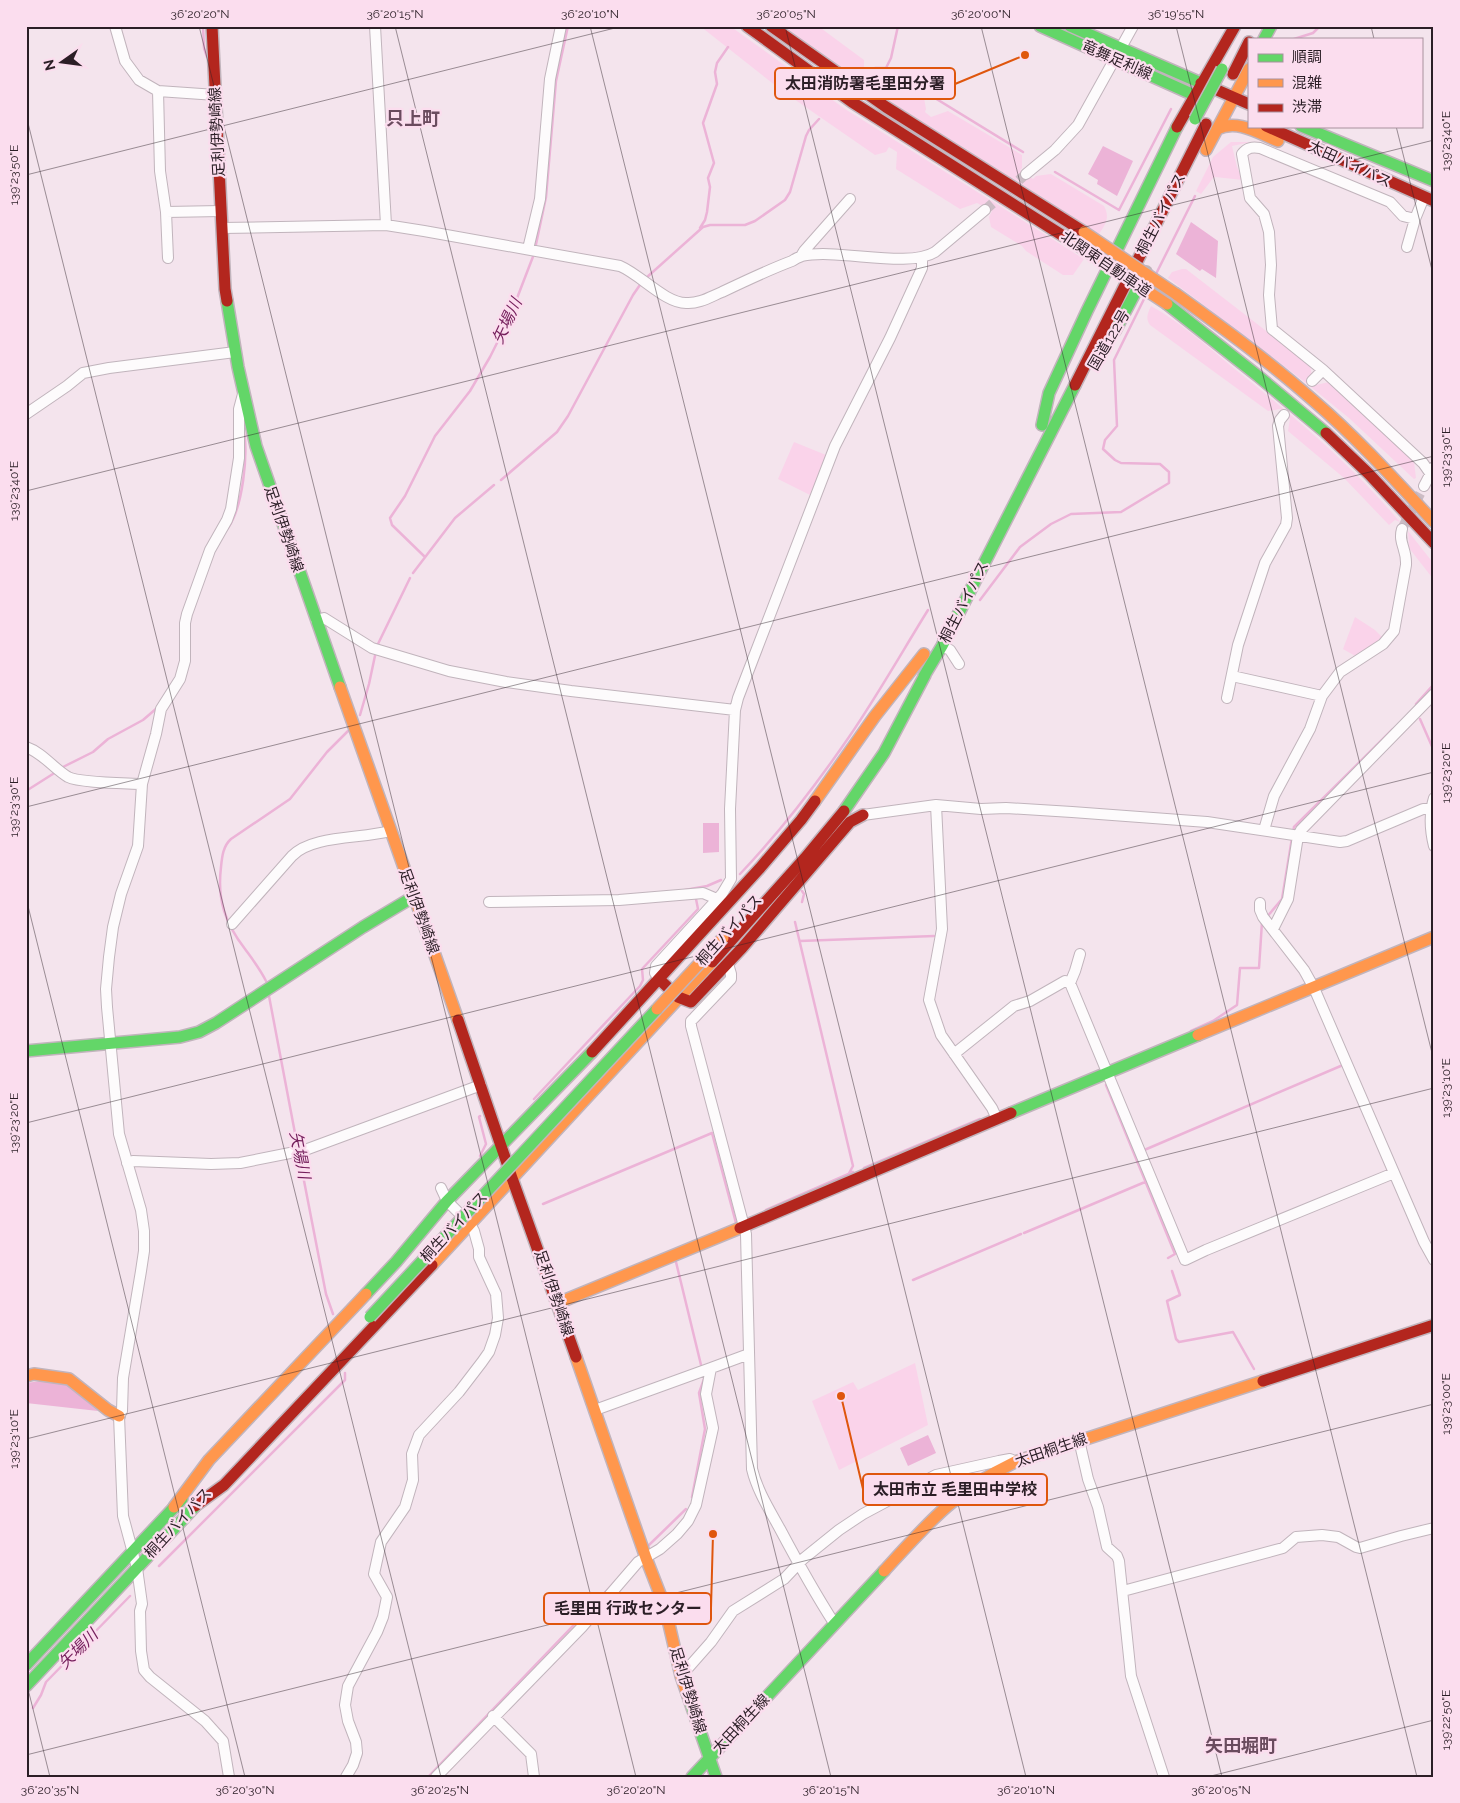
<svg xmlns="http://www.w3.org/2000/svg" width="1460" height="1803" font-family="Raleway,'Noto Sans JP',sans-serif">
<rect width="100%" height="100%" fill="#f4e4ed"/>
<!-- green -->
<path fill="#fad3ea" d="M 700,26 L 730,26 L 845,109 L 1084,259 L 1073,275 L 1063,275 L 1026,251 L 1022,246 L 991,227 L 989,217 L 992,211 L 977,203 L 960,209 L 896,169 L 897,152 L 889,147 L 886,152 L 875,155 L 781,90 Z
M 782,26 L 818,26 L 864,60 L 864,72 L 869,77 L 885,73 L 924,98 L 926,109 L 925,112 L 931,117 L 948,111 L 1022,155 L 1022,168 L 1020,170 L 1033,179 L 1036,176 L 1051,174 L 1104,206 C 1110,217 1106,224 1099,234 L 891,102 Z
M 1231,142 L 1251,142 L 1232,146 L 1237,167 L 1243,180 L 1215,177 L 1213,178 L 1201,194 L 1196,191 L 1213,157 Z
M 1182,269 L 1186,269 L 1310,365 L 1312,376 L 1309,379 L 1316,385 L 1329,382 L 1414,462 L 1416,478 L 1414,479 L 1349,418 L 1306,383 L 1168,278 L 1172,272 Z
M 1151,306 C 1180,322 1206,345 1231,366 C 1291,414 1350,463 1400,522 L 1395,520 L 1389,525 L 1344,478 L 1288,431 L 1290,419 L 1280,409 L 1268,411 L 1150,325 C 1145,318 1148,313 1151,306 Z
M 794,442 L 826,455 L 810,495 L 778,479 Z
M 1408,531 L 1434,564 L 1434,580 L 1409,548 Z
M 1355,617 L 1375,630 L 1383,638 C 1375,645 1366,649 1357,657 L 1343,649 Z
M 915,1363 L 928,1425 L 839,1470 L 812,1401 L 853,1382 L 858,1390 Z"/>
<!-- water -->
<path fill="#ecb3d7" d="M 1103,146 L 1133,161 L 1117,196 L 1097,184 L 1098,180 L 1088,174 Z
M 1191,222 L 1218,241 L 1216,278 L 1202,269 L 1200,271 L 1176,254 Z
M 703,823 L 719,823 L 719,852 L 703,853 Z
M 41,1381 L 67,1385 L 98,1411 L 26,1403 L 26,1383 Z
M 928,1435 L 936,1453 L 908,1466 L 900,1448 Z"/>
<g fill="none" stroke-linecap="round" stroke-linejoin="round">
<!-- stream -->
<path stroke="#ecb3d7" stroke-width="2.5" d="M 203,26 L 204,48 L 207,57
M 1294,39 L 1313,33 L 1320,26
M 886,68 L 891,58 L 898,26
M 870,71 L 875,68 L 886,68 L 1023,152
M 1055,172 L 1119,210 L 1171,109
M 700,228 L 705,220 L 707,212 L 710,187 L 708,178 L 714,163 L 703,123 L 717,84 L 715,72 L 717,63 L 728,47
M 535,249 L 546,197 L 556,81 L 568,26
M 1156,274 L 1195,196
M 646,278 L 703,227 L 710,225 L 745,225 L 755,221 L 785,200 L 790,192 L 806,136 L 809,130 L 819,119
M 501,480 L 557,432 L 568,416 L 633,295 L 642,282
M 228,528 C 243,506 248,456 244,430
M 425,557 L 392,525 L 390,518 L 405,496 L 435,436 L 470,391 L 490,357 L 509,319 L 534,254
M 413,573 L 455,518 L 494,485
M 980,600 L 1020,547 L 1051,524 L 1071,514 L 1121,512 L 1169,483 L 1169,472 L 1160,464 L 1121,463 L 1115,460 L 1103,449 L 1105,440 L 1117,426 L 1114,360 L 1145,297
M 377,646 L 410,578
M 1416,704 L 1434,684
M 360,715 L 369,684 L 376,651
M 1420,719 L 1434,751
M 61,768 L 93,752 L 108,739 L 143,720 L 157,708
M 26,791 L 56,772
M 1293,832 L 1294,827 L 1393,729
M 740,874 C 780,832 816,785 849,737 C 877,696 902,652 928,610
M 685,890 L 707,886 L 721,880
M 802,902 L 804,894 L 802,891
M 1266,918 L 1282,899 L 1292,838
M 795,922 L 853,1166 L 848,1175
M 800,941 L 934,936
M 266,981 C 260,969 253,960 245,949 C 225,923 217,900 221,867 C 222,857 223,846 231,839 L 290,799 L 327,752 L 348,731
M 269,996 L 298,1149
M 1191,1031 L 1213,1021 L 1237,1005 L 1240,968 L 1259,968 L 1262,922
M 1106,1085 L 1175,1254 L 1168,1258
M 534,1099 L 640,986 L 643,980 L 642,969 L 698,909 L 696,899
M 1142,1151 L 1343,1065
M 299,1155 L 326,1294 L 333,1314
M 480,1156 L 486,1144 L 479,1117 L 480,1116
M 864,1168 L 980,1119
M 543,1204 L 712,1133 L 736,1223
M 766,1210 L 853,1172
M 1024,1233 L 1145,1182
M 676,1262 L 702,1369
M 1172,1271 L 1180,1295 L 1167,1301 L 1176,1339 L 1179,1342 L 1233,1332 L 1254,1369
M 913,1280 L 1021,1234
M 692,1497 L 705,1429 L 699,1393 L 704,1379
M 648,1546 L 686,1509
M 159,1566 L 345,1380 L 345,1373
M 33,1708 L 41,1695 L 46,1682 L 130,1596
M 428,1777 L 616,1581"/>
<!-- street-tunnel -->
<path stroke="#ccbcc5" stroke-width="10" stroke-dasharray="10 5" stroke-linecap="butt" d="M 985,210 L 1026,174
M 1402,529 L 1424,486"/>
<!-- street casing -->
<g stroke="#c1b4bc" stroke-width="12">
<path id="street" d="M 115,26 L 125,61 L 139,80 L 158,91 L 216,95
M 375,26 L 386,225
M 158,91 L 160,171 L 166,212 L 168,258
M 1026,174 L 1055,150 L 1078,125 L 1133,26
M 166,212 L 221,211
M 1415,219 L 1403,216 L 1390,202 L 1260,148 C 1253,147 1247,147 1242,154 L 1250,198 L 1264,214 L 1269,232 L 1271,265 L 1269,295 L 1272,329 L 1323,370 L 1423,463 L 1430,473
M 222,228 L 386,225 L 424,231 L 620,266 C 641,275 665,303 686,303 C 699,304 710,297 722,292 C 745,281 768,270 792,261 C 795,259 799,257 802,256 C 837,248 908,269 935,252 L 985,210
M 1407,247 L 1415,219 L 1424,197
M 528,249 L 540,199 L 550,79 L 561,26
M 801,256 L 804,251 L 850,199
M 1312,381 L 1323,370
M 26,414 L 67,386 L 83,373 L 109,368 L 235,352
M 1424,486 L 1434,467
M 316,620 L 324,618 L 372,648 L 449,671 L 506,682 L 571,691 L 735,710
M 942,646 L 950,650 L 959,664
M 1232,676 L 1322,696
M 1227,698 L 1238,645 L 1265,563 L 1286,525 L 1287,518 L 1278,426 L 1280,420 L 1284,415
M 26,747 C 43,753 53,768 68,777 C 80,783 125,783 142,784
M 1434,798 C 1429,814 1430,830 1434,846
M 936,805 L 942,929 L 929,1000 L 941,1035 L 992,1108 L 997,1119
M 863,815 L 936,805 L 981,809 L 1006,808 L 1072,812 L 1207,822 L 1340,842 L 1347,841 L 1423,809 L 1431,809
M 1264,830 L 1274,796 L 1310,729 L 1322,696 L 1340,672 L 1383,644 L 1394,631 L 1406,565 C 1407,549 1398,543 1402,529
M 489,902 L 619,900 L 703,893 L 717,899
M 1260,903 L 1260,910 L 1263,917 L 1304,970 L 1314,988 L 1424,1242 L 1434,1260
M 232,924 L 292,856 C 312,835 361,839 390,831
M 1273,929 L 1288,899 L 1298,836 L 1301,830 L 1434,694
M 728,964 L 731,974 L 731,979 L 694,1018 L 691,1021 L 691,1026 L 746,1234 L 752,1469 C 757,1490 769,1509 780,1529 C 797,1561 814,1592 834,1623
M 659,979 L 655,973 L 656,966 L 722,894 L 731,879 L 730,809 L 735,710 L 738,698 L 835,446 L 890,338 L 922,268 L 922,257
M 1070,983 L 1185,1260 L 1206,1250 L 1394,1173
M 954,1054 L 1014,1006 L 1030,1001 L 1065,981 L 1070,983 L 1075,971 L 1080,954
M 127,1163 L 133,1161 L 211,1164 L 240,1163 L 305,1150 L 481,1085
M 595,1410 L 711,1368
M 1079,1440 L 1088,1479 L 1098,1507 L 1107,1547 L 1117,1556 L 1119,1561 L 1131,1676 L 1164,1777
M 1123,1591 L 1283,1548 L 1296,1537 L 1322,1535 L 1338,1537 L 1356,1547 L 1360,1548 L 1401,1536 L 1434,1528
M 681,1676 L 711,1642 L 733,1611 L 784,1579 L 803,1559 L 839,1530 L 863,1514 L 936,1475 L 999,1461 L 1010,1459 L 1014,1461
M 493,1716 L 531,1754 L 534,1777
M 229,1777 L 223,1741 L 205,1721 L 150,1677 L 144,1670 L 141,1651 L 140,1611 L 142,1604 L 137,1568 L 123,1516 L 119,1416 L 122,1411 L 123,1378 L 141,1271 L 144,1251 L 144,1231 L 141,1210 L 119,1134 L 107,1007 L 106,989 L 109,957 L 113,927 L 121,894 L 138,846 L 142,784 L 156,734 L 161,709 L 180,679 L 185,661 L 185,623 L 187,614 L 210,550 L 227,520 L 231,509 L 239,458 L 239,409 L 243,394
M 346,1777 L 353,1765 L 357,1753 L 356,1742 L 348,1721 L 345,1705 L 348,1686 L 377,1632 L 383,1617 L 387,1597 L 374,1574 L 381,1542 L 405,1507 L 413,1480 L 412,1454 L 419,1435 L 459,1392 L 482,1362 L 489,1352 L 495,1335 L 498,1318 L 496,1294 L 479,1257 L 479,1249 L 474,1231 L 470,1224 L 447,1201 L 441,1188
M 436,1777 L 582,1627 L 638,1562 L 660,1549 L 677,1534 L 688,1521 L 696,1505 L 713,1428 L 706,1394 L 711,1368 L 749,1354"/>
</g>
<!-- fast casing -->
<g stroke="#c1b4bc" stroke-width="14">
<path id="fast" d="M 1040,26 L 1194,95
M 1070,26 L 1201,83
M 1264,39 L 1271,26
M 1301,126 L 1434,181
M 227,301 L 238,367 L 256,446 L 340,687
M 1167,304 L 1258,376 L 1326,433
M 1115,331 L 1146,272
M 1042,425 L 1049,393 L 1087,311 L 1177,127
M 924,676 L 942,646 L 1075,385
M 844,811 L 884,753 L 925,675
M 26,1051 L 180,1037 L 199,1032 L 216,1023 L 363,927 L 413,897
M 1011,1113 L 1198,1035
M 366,1294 L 396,1262 L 447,1201 L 592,1052
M 26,1665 L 182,1499
M 26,1686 L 202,1499
M 689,1699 L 716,1777
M 692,1777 L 884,1571"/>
</g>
<!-- slow casing -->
<g stroke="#c1b4bc" stroke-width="14">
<path id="slow" d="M 1217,129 C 1238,119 1258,133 1278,141
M 1206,150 L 1249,69
M 1176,294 C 1223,328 1270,362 1314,401 C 1357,438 1395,480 1434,522
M 340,687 L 458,1020
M 815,801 L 875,716 L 924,654
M 1198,1035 L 1434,937
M 432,1265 L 712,962
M 558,1303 L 740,1228
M 576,1357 L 646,1558 L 665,1607 L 681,1676 L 689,1699
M 26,1376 L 34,1374 L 69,1379 L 108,1410 L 119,1416
M 174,1507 L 209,1460 L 366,1294
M 884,1571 C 927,1524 956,1490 1015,1462 L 1263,1381"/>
</g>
<!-- jam casing -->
<g stroke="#c1b4bc" stroke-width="14">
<path id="jam" d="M 212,26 L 225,289 L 227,301
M 747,26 L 852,102 L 1076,244
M 771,26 L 886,107 L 1084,232
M 1233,74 L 1249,42
M 1201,83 L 1249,104
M 1266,126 L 1434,201
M 1177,127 L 1235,26
M 1075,385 L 1206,124
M 1326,433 L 1369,474 L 1434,543
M 712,962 L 805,858 L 844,811
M 659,979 L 678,997 L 691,1002 L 742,948 L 850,822 L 863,815
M 458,1020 L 512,1178 L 576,1357
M 592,1052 L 760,868 L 801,820 L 815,801
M 740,1228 L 1011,1113
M 1263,1381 L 1434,1325
M 195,1506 L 224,1485 L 432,1265"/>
</g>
<!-- street -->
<use href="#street" stroke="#fdfbfc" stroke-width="10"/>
<!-- fast -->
<use href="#fast" stroke="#63d668" stroke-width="11"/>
<!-- slow -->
<use href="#slow" stroke="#ff974d" stroke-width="11"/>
<!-- jam -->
<use href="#jam" stroke="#b3261e" stroke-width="11"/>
<!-- fast-bridge casing -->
<g stroke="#c1b4bc" stroke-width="14" stroke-linecap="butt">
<path id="fast-bridge" d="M 1195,119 L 1222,69
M 370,1317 L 657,1009"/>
</g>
<!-- slow-bridge casing -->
<g stroke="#c1b4bc" stroke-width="14" stroke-linecap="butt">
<path id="slow-bridge" d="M 1084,232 L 1176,294
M 1076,244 L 1167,304
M 657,1009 L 723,938"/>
</g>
<!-- fast-bridge -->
<use href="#fast-bridge" stroke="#63d668" stroke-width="11"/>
<!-- slow-bridge -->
<use href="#slow-bridge" stroke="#ff974d" stroke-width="11"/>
</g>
<!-- ticks -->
<path fill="none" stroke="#2b1e26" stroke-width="1" stroke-opacity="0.45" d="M 199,26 L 636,1777M 395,26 L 831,1777M 590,26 L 1026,1777M 785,26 L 1222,1777M 981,26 L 1417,1777M 1176,26 L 1434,1061M 1371,26 L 1374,39M 26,115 L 441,1777M 1396,126 L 1434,278M 26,175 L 623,26M 26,491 L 1434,140M 26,807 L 1434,456M 26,898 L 245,1777M 26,1123 L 1434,772M 26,1439 L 1434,1088M 26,1681 L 50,1777M 26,1755 L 1434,1404M 1207,1777 L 1434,1720"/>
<g text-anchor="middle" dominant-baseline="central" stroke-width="4.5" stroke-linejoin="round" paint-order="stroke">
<!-- street labels -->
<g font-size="15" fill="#2b1e26" stroke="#fbddee">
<text transform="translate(1117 60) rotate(24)">竜舞足利線</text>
<text transform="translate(217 132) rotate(-93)">足利伊勢崎線</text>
<text transform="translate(1350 164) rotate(25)">太田バイパス</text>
<text transform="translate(1161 214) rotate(-63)">桐生バイパス</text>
<text transform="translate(1106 264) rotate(34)">北関東自動車道</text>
<text transform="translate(1109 340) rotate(-60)">国道122号</text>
<text transform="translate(284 529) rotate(71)">足利伊勢崎線</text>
<text transform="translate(964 602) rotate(-63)">桐生バイパス</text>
<text transform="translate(419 911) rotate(70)">足利伊勢崎線</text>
<text transform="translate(729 930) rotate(-48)">桐生バイパス</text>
<text transform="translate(454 1227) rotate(-47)">桐生バイパス</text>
<text transform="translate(554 1293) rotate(71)">足利伊勢崎線</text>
<text transform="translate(1051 1450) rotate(-19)">太田桐生線</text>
<text transform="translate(178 1523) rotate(-47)">桐生バイパス</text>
<text transform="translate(688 1690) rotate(73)">足利伊勢崎線</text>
<text transform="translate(741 1724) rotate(-47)">太田桐生線</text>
</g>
<!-- water labels -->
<g font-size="16" font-style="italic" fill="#741e5b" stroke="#fbddee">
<text transform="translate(507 321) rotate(-65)">矢場川</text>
<text transform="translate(300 1155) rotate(79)">矢場川</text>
<text transform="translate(78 1649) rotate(-45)">矢場川</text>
</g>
<!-- quarter labels -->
<g font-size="18" font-weight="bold" fill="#6a4b5e" stroke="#fbddee">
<text x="413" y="118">只上町</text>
<text x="1241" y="1745">矢田堀町</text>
</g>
</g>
<!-- callouts -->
<path fill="none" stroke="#df560d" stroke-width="2" d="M1025 55L955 84M841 1396L863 1489M713 1534L711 1608"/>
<g fill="#df560d" stroke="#fbddee" stroke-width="2">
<circle cx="1025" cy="55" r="5"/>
<circle cx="841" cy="1396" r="5"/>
<circle cx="713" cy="1534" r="5"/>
</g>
<g fill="#fbddee" stroke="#df560d" stroke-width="2">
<rect x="775" y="68" width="180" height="31" rx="5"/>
<rect x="863" y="1474" width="184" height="31" rx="5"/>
<rect x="544" y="1593" width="167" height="31" rx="5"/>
</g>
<g font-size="16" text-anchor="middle" font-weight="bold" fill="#2b1e26">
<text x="865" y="89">太田消防署毛里田分署</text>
<text x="955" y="1495">太田市立 毛里田中学校</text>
<text x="628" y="1614">毛里田 行政センター</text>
</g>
<!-- border -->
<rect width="1460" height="1803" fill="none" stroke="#fbddee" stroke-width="55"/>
<!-- legend -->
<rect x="1248" y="38" width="175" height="90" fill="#fbddee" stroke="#a8919e"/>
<rect x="1258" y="54" width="25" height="8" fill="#63d668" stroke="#a8919e"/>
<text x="1292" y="62" font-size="15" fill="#2b1e26">順調</text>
<rect x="1258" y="79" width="25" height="8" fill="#ff974d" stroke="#a8919e"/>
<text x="1292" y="88" font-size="15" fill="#2b1e26">混雑</text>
<rect x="1258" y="104" width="25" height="8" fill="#b3261e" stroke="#a8919e"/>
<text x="1292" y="112" font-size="15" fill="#2b1e26">渋滞</text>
<!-- north arrow -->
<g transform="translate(62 62) rotate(256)" stroke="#fbddee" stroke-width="4" paint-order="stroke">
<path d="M0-4L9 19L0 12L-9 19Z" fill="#2b1e26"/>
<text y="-8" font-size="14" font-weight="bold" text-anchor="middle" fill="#2b1e26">N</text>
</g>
<rect x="28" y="28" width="1404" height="1748" fill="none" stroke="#2b1e26" stroke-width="2"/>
<g font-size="12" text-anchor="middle" fill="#2b1e26">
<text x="200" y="18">36°20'20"N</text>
<text x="395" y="18">36°20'15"N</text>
<text x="590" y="18">36°20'10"N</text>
<text x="786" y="18">36°20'05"N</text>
<text x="981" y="18">36°20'00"N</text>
<text x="1176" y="18">36°19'55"N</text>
<text transform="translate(1446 141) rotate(-90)" y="4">139°23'40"E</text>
<text transform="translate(14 175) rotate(-90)" y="4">139°23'50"E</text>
<text transform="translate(1446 457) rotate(-90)" y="4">139°23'30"E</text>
<text transform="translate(14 491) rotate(-90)" y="4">139°23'40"E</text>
<text transform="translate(1446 773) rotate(-90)" y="4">139°23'20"E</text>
<text transform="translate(14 807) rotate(-90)" y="4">139°23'30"E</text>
<text transform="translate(1446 1088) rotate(-90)" y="4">139°23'10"E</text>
<text transform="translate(14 1123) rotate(-90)" y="4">139°23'20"E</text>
<text transform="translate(1446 1404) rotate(-90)" y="4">139°23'00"E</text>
<text transform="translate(14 1439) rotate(-90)" y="4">139°23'10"E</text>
<text transform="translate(1446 1720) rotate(-90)" y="4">139°22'50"E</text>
<text x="50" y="1794">36°20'35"N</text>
<text x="245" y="1794">36°20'30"N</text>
<text x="440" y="1794">36°20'25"N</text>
<text x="636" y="1794">36°20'20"N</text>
<text x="831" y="1794">36°20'15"N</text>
<text x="1026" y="1794">36°20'10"N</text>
<text x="1221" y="1794">36°20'05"N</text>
</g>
</svg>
